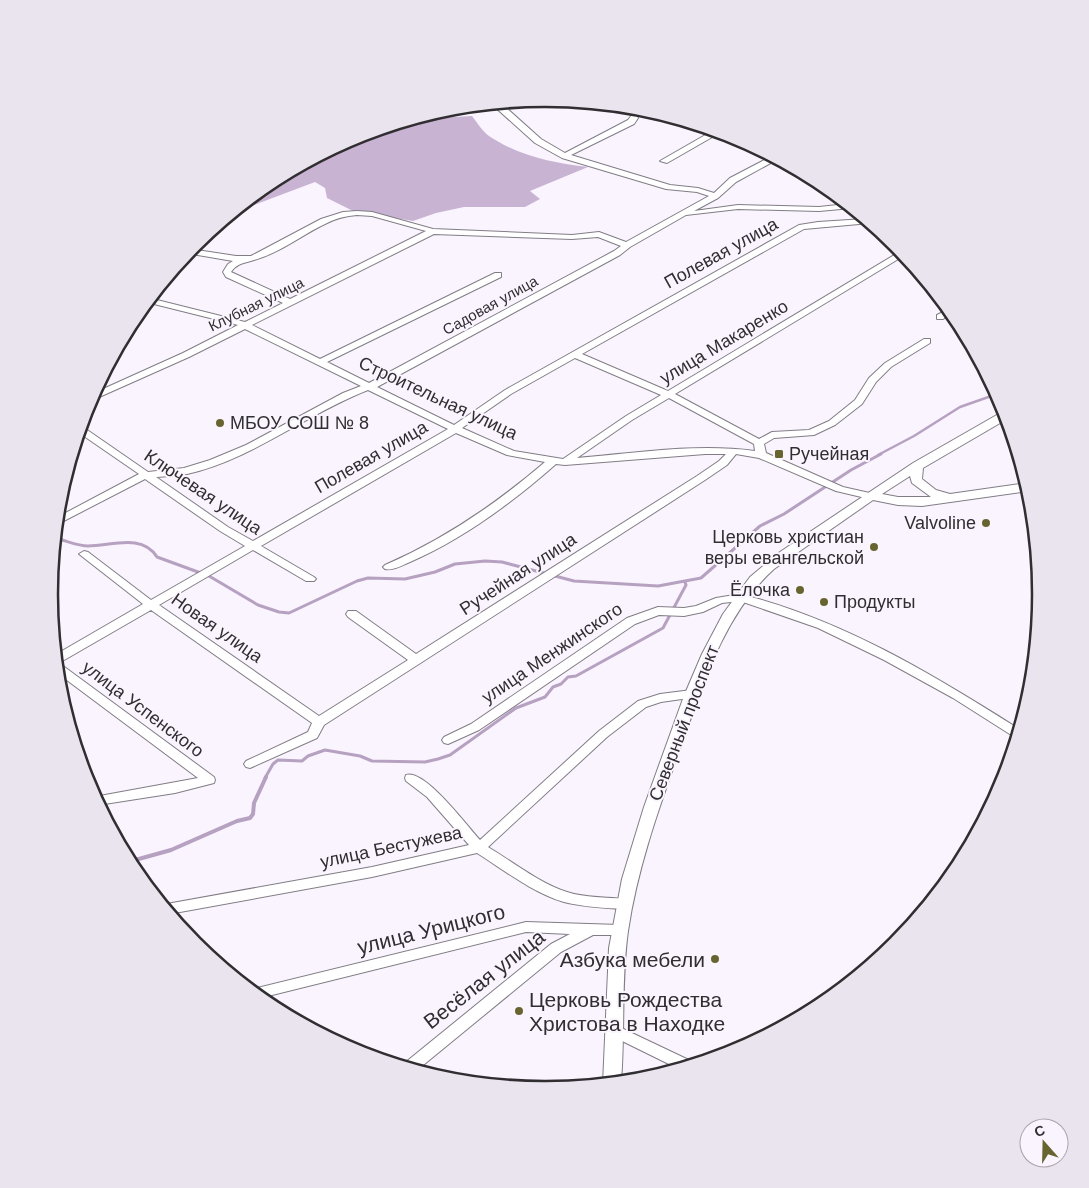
<svg xmlns="http://www.w3.org/2000/svg" width="1089" height="1188" font-family="Arial,sans-serif">
<rect width="100%" height="100%" fill="#faf4fe"/>
<!-- forest -->
<path fill="#c9b3d3" d="M 444,109 L 455,117 L 472,116 C 477,122 482,131 489,136 C 519,156 553,163 588,167 L 530,191 L 540,199 L 525,207 L 464,207 L 436,213 L 413,221 L 353,211 L 327,198 L 325,188 L 315,182 L 241,210 L 236,209 L 269,182 L 355,136 Z"/>
<g fill="none" stroke-linecap="round" stroke-linejoin="round">
<!-- stream-far2 -->
<path stroke="#b6a1c1" stroke-width="2.5" d="M 878,455 L 914,436 L 960,407 L 997,394"/>
<!-- stream-far1 -->
<path stroke="#b6a1c1" stroke-width="3" d="M 54,538 C 65,540 77,546 88,546 C 111,546 142,533 157,557 L 209,576 L 258,605 L 279,612 L 289,613 L 357,581 L 368,578 L 405,579 L 435,572 L 455,564 L 485,561 L 502,562 L 574,581 L 658,586 L 701,578 L 760,526 L 784,514 L 851,470 L 881,454
M 265,778 L 273,764 L 278,760 L 302,761 L 308,756 L 325,750 L 360,756 L 372,761 L 425,762 L 438,759 L 450,755 L 516,708 L 545,697 L 553,687 L 561,684 L 568,677 L 576,676 L 663,628 L 686,585 L 685,582"/>
<!-- stream -->
<path stroke="#b6a1c1" stroke-width="4" d="M 128,862 L 171,850 L 237,821 L 250,818 L 253,814 L 254,803 L 266,777"/>
<!-- minor casing -->
<g stroke="#827d85" stroke-width="2">
<path id="minor" d="M 496,104 L 502,104 L 541,139 L 565,153 L 628,120 L 631,116 L 637,116 L 638,118 L 634,124 L 571,155 L 670,185 L 698,188 L 714,193 L 730,178 L 772,156 L 778,159 L 736,182 L 718,198 L 694,211 L 738,205 L 819,207 L 847,204 L 852,208 L 819,211 L 738,209 L 686,215 L 630,247 L 620,255 L 377,387 L 454,425 L 505,390 L 799,225 L 818,222 L 865,219 L 870,223 L 804,229 L 582,354 L 668,391 L 901,251 L 905,255 L 675,394 L 759,439 L 772,432 L 809,430 L 829,421 L 855,400 L 869,378 L 885,363 L 924,339 L 930,339 L 930,343 L 891,367 L 876,382 L 862,404 L 835,425 L 814,435 L 774,438 L 764,444 L 766,453 L 843,487 L 874,494 L 875,496 L 870,499 L 836,491 L 759,458 L 736,454 L 727,465 L 705,480 L 324,725 L 317,738 L 250,768 L 246,767 L 244,764 L 246,761 L 308,732 L 312,723 L 151,610 L 59,663 L 214,777 L 215,780 L 214,783 L 175,793 L 98,805 L 94,797 L 198,778 L 56,672 L 55,655 L 143,604 L 79,554 L 84,551 L 88,552 L 151,600 L 245,546 L 220,531 L 145,479 L 56,525 L 56,518 L 139,474 L 78,432 L 80,425 L 148,472 L 184,468 L 210,460 L 246,445 L 343,393 L 361,386 L 245,329 L 189,357 L 88,402 L 92,394 L 183,353 L 238,325 L 146,302 L 149,298 L 245,322 L 283,303 L 226,277 L 223,272 L 228,264 L 233,261 L 186,253 L 190,249 L 236,256 L 251,256 L 321,219 L 343,212 L 357,211 L 372,212 L 433,229 L 572,235 L 599,232 L 626,242 L 709,196 L 697,192 L 666,189 L 562,158 L 535,143 L 496,108 ZM 357,215 L 372,216 L 426,231 L 290,299 L 231,272 C 237,263 245,263 254,260 C 280,253 303,234 327,223 C 337,218 346,216 357,215 ZM 434,234 L 572,239 L 598,237 L 621,246 L 614,251 L 369,383 L 327,362 L 501,277 L 501,273 L 495,273 L 320,359 L 252,325 ZM 575,358 L 661,395 L 626,416 L 563,459 L 514,451 L 462,428 L 511,394 ZM 368,390 L 448,429 L 253,541 L 228,527 L 156,477 C 166,476 177,476 187,474 C 253,459 306,414 368,390 ZM 669,398 L 754,444 L 755,451 C 697,443 636,453 577,458 L 632,420 ZM 456,433 L 507,455 L 545,462 C 496,504 445,539 385,565 L 383,567 L 385,569 C 393,571 403,565 410,562 C 463,539 513,502 556,464 L 565,465 L 705,454 L 726,454 L 719,461 L 697,476 L 416,654 L 356,611 L 348,611 L 346,614 L 348,617 L 408,660 L 319,716 L 159,605 L 253,550 L 306,581 L 314,581 L 316,579 L 314,577 L 261,546 Z
M 714,130 L 721,132 L 667,163 L 660,161 Z
M 949,309 L 952,313 L 943,319 L 937,319 L 937,315 Z
M 740,594 C 841,619 932,674 1019,729 L 1016,738 L 953,698 L 884,660 L 818,628 L 740,601 L 722,603 L 703,612 L 684,616 L 659,615 L 635,624 L 479,730 L 448,744 L 444,743 L 442,740 L 444,737 L 471,724 L 627,618 L 658,607 L 684,608 L 696,606 L 716,598 Z
M 692,690 L 698,694 L 696,697 L 661,702 L 646,707 L 607,737 L 488,847 C 513,862 539,883 567,892 C 585,898 606,897 625,899 L 630,900 L 632,904 L 630,908 L 625,909 C 605,908 584,907 564,902 C 533,893 504,870 477,853 L 372,877 L 169,914 L 161,905 L 372,867 L 469,845 L 427,797 L 406,781 L 405,778 L 406,775 C 425,769 467,826 480,840 L 599,731 L 638,701 L 660,694 Z
M 526,922 L 620,925 L 625,926 L 627,930 L 625,934 L 620,935 L 593,935 L 561,952 L 416,1071 L 401,1066 L 551,944 L 570,934 L 526,932 L 260,998 L 249,990 Z
M 615,1025 L 693,1062 L 695,1064 L 679,1069 L 610,1035 L 608,1031 L 610,1027 Z"/>
</g>
<!-- major casing -->
<g stroke="#827d85" stroke-width="2">
<path id="major" d="M 1002,412 L 1005,412 L 1007,419 L 923,468 L 922,479 L 936,490 L 950,494 L 1026,483 L 1029,491 L 922,506 L 898,505 L 873,500 L 774,569 C 722,616 702,688 679,752 C 658,810 637,870 628,931 C 621,981 625,1032 621,1082 L 603,1084 L 609,948 L 622,879 L 644,807 L 684,696 L 702,654 L 723,614 L 750,577 L 780,552 L 913,463 ZM 910,476 L 912,483 L 931,497 L 898,497 L 882,494 Z"/>
</g>
<!-- minor -->
<use href="#minor" fill="#fff" fill-rule="evenodd"/>
<!-- major -->
<use href="#major" fill="#fff" fill-rule="evenodd"/>
</g>
<!-- markers -->
<g fill="#686430" stroke="#faf4fe" stroke-width="2">
<circle cx="220" cy="423" r="5"/>
<rect x="774" y="449" width="10" height="10" rx="2.5"/>
<circle cx="986" cy="523" r="5"/>
<circle cx="874" cy="547" r="5"/>
<circle cx="800" cy="590" r="5"/>
<circle cx="824" cy="602" r="5"/>
<circle cx="715" cy="959" r="5"/>
<circle cx="519" cy="1011" r="5"/>
</g>
<g text-anchor="middle" dominant-baseline="central" stroke-width="4" stroke-linejoin="round" paint-order="stroke">
<!-- far-street labels -->
<g font-size="15" fill="#312e32" stroke="#faf4fe">
<text transform="translate(256 304) rotate(-26)">Клубная улица</text>
<text transform="translate(490 305) rotate(-29)">Садовая улица</text>
</g>
<!-- street labels -->
<g font-size="18" fill="#312e32" stroke="#faf4fe">
<text transform="translate(721 253) rotate(-29)">Полевая улица</text>
<text transform="translate(724 342) rotate(-31)">улица Макаренко</text>
<text transform="translate(438 398) rotate(25)">Строительная улица</text>
<text transform="translate(371 457) rotate(-30)">Полевая улица</text>
<text transform="translate(203 492) rotate(34)">Ключевая улица</text>
<text transform="translate(518 574) rotate(-33)">Ручейная улица</text>
<text transform="translate(217 628) rotate(35)">Новая улица</text>
<text transform="translate(552 653) rotate(-34)">улица Менжинского</text>
<text transform="translate(143 709) rotate(37)">улица Успенского</text>
<text transform="translate(684 723) rotate(-69)">Северный проспект</text>
<text transform="translate(391 847) rotate(-12)">улица Бестужева</text>
</g>
<!-- poi labels -->
<g font-size="18" fill="#312e32" stroke="#faf4fe" text-anchor="start">
<text x="230" y="423">МБОУ СОШ № 8</text>
<text x="789" y="454">Ручейная</text>
<text x="976" y="523" text-anchor="end">Valvoline</text>
<text x="864" y="537" text-anchor="end">Церковь христиан<tspan x="864" dy="21">веры евангельской</tspan></text>
<text x="790" y="590" text-anchor="end">Ёлочка</text>
<text x="834" y="602">Продукты</text>
</g>
<!-- near-street labels -->
<g font-size="21" fill="#312e32" stroke="#faf4fe">
<text transform="translate(431 929) rotate(-14)">улица Урицкого</text>
<text transform="translate(484 979) rotate(-38)">Весёлая улица</text>
</g>
<!-- near-poi labels -->
<g font-size="21" fill="#312e32" stroke="#faf4fe" text-anchor="end">
<text x="705" y="959">Азбука мебели</text>
<text x="529" y="999" text-anchor="start">Церковь Рождества<tspan x="529" dy="24">Христова в Находке</tspan></text>
</g>
</g>
<!-- crop -->
<path d="M0 0H1089V1188H0ZM58 594a487 487 0 1 1 974 0a487 487 0 1 1-974 0Z" fill="#eae4ee" fill-rule="evenodd"/>
<path fill="none" stroke="#312e32" stroke-width="2.5" d="M58 594a487 487 0 1 1 974 0a487 487 0 1 1-974 0Z"/>
<!-- north arrow -->
<g transform="translate(1044 1143) rotate(340)"><circle r="24" fill="#faf4fe" stroke="#aaa5ac"/>
<path d="M0-4L9 19L0 12L-9 19Z" fill="#686430"/>
<text y="-8" font-size="14" font-weight="bold" text-anchor="middle" fill="#312e32">С</text>
</g>
</svg>
